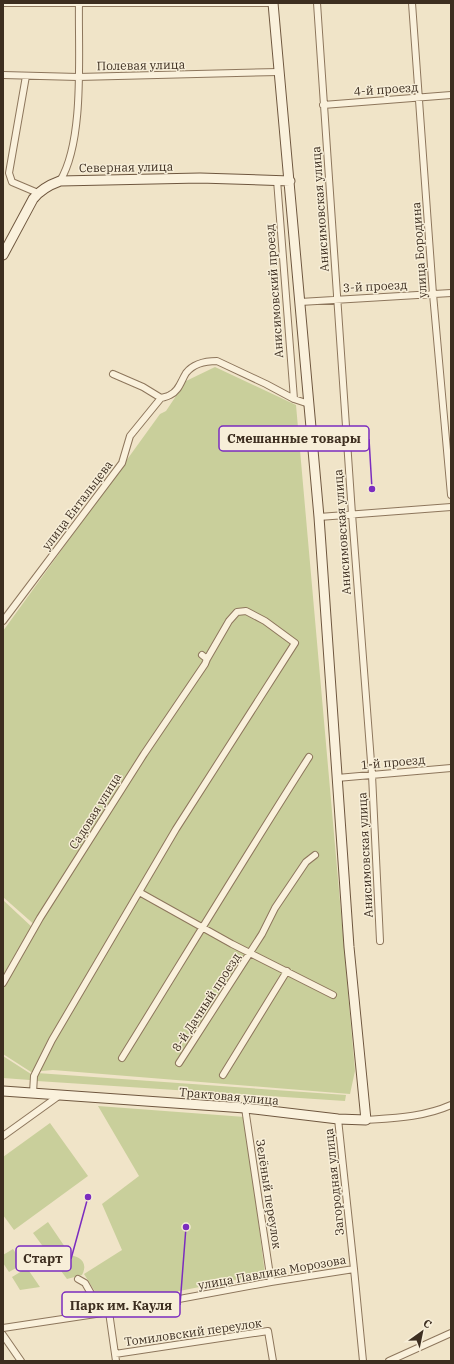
<svg xmlns="http://www.w3.org/2000/svg" width="454" height="1364" font-family="'IBM Plex Serif',serif">
<rect width="100%" height="100%" fill="#f0e4c8"/>
<!-- green -->
<path fill="#c9cf9b" d="M 215,367 L 296,405 L 355,1071 L 350,1094 L 53,1070 L 31,1072 L 3,1054 L 3,981 L 37,927 L 3,897 L 3,631 L 160,414 L 166,411 L 186,381 Z
M 3,900 L 33,928 L 3,977 Z
M 3,1056 L 31,1074 L 30,1080 L 3,1078 Z
M 37,1073 L 346,1095 L 345,1101 L 37,1081 Z
M 98,1106 L 245,1117 L 265,1274 L 104,1306 L 84,1274 L 122,1250 L 102,1204 L 139,1176 Z
M 50,1123 L 88,1176 L 14,1230 L 3,1215 L 3,1157 Z
M 48,1222 L 65,1247 L 66,1255 C 79,1255 89,1262 82,1275 L 67,1279 L 33,1233 Z
M 13,1249 L 23,1264 L 9,1272 L 3,1263 L 3,1255 Z
M 27,1268 L 40,1287 L 20,1290 L 12,1277 Z"/>
<g fill="none" stroke-linecap="round" stroke-linejoin="round">
<!-- street casing -->
<g stroke="#8d765c" stroke-width="8">
<path id="street" d="M 3,3 L 273,3
M 317,3 L 352,514 L 372,775 L 380,941
M 412,3 L 433,294 L 451,495
M 3,75 L 78,77 L 279,72
M 26,76 L 9,173 L 12,182 L 38,193
M 323,105 L 451,95
M 277,180 L 294,399
M 60,181 C 85,140 78,51 79,3
M 300,302 L 451,293
M 113,374 L 143,387 L 161,398 C 164,397 167,397 170,395 C 179,391 181,381 186,373 C 193,364 206,361 217,361 L 266,384 L 294,399 L 309,404
M 319,517 L 451,507
M 3,621 L 122,463 L 130,436 L 161,398
M 337,778 L 451,768
M 139,892 L 232,944 L 333,995
M 3,983 L 40,918 L 144,754 L 205,664 L 207,659 L 202,655
M 122,1058 C 184,958 245,857 309,757
M 179,1063 L 262,934 L 275,908 L 306,862 L 315,855
M 223,1075 L 287,971
M 33,1093 L 34,1076 L 52,1040 L 176,829 L 295,643 L 265,621 L 246,611 L 237,612 L 229,621 L 207,659
M 245,1108 L 271,1282
M 338,1119 L 354,1269 L 363,1361
M 366,1120 C 395,1118 424,1117 451,1105
M 3,1136 L 60,1095
M 78,1279 L 85,1283 L 102,1313
M 109,1312 L 116,1361
M 3,1328 L 109,1312 L 271,1282 L 354,1269
M 3,1335 L 21,1361
M 115,1354 L 268,1331 L 273,1361
M 389,1361 L 451,1333"/>
</g>
<!-- secondary casing -->
<g stroke="#6f573f" stroke-width="11">
<path id="secondary" d="M 3,255 L 33,199 C 40,190 49,185 60,181 L 200,178 L 290,181
M 3,1091 L 245,1108 L 338,1119 L 366,1120 L 349,947 L 319,517 L 273,3"/>
</g>
<!-- street -->
<use href="#street" stroke="#faf1dc" stroke-width="6"/>
<!-- secondary -->
<use href="#secondary" stroke="#faf1dc" stroke-width="9"/>
</g>
<g text-anchor="middle" dominant-baseline="central" stroke-width="3" stroke-linejoin="round" paint-order="stroke">
<!-- street labels -->
<g font-size="12" fill="#3d2e20" stroke="#f7eed8">
<text transform="translate(141 65) rotate(-1)">Полевая улица</text>
<text transform="translate(386 89) rotate(-4)">4-й проезд</text>
<text transform="translate(126 167) rotate(-1)">Северная улица</text>
<text transform="translate(320 209) rotate(-94)">Анисимовская улица</text>
<text transform="translate(419 250) rotate(-94)">улица Бородина</text>
<text transform="translate(375 286) rotate(-3)">3-й проезд</text>
<text transform="translate(274 291) rotate(-94)">Анисимовский проезд</text>
<text transform="translate(77 505) rotate(-53)">улица Ентальцева</text>
<text transform="translate(342 532) rotate(-94)">Анисимовская улица</text>
<text transform="translate(393 762) rotate(-5)">1-й проезд</text>
<text transform="translate(95 811) rotate(-58)">Садовая улица</text>
<text transform="translate(365 855) rotate(-93)">Анисимовская улица</text>
<text transform="translate(206 1002) rotate(-57)">8-й Дачный проезд</text>
<text transform="translate(229 1096) rotate(5)">Трактовая улица</text>
<text transform="translate(334 1182) rotate(-96)">Загородная улица</text>
<text transform="translate(269 1194) rotate(81)">Зелёный переулок</text>
<text transform="translate(272 1272) rotate(-10)">улица Павлика Морозова</text>
<text transform="translate(193 1332) rotate(-8)">Томиловский переулок</text>
</g>
</g>
<!-- callouts -->
<path fill="none" stroke="#7b2cbf" stroke-width="1.5" d="M372 489L369 439M88 1197L71 1259M186 1227L180 1305"/>
<g fill="#7b2cbf" stroke="#f7eed8" stroke-width="1.5">
<circle cx="372" cy="489" r="4"/>
<circle cx="88" cy="1197" r="4"/>
<circle cx="186" cy="1227" r="4"/>
</g>
<g fill="#f7eed8" stroke="#7b2cbf" stroke-width="1.5">
<rect x="219" y="426" width="150" height="25" rx="4"/>
<rect x="16" y="1246" width="55" height="25" rx="4"/>
<rect x="62" y="1292" width="118" height="25" rx="4"/>
</g>
<g font-size="13" text-anchor="middle" font-weight="bold" fill="#3d2e20">
<text x="294" y="443">Смешанные товары</text>
<text x="43" y="1263">Старт</text>
<text x="121" y="1310">Парк им. Кауля</text>
</g>
<!-- border -->
<rect width="454" height="1364" fill="none" stroke="#3d2e20" stroke-width="8"/>
<!-- north arrow -->
<g transform="translate(422 1332) rotate(33)" stroke="#f7eed8" stroke-width="3" paint-order="stroke">
<path d="M0-3L7 15L0 10L-7 15Z" fill="#3d2e20"/>
<text y="-6" font-size="11" font-weight="bold" text-anchor="middle" fill="#3d2e20">С</text>
</g>
</svg>
